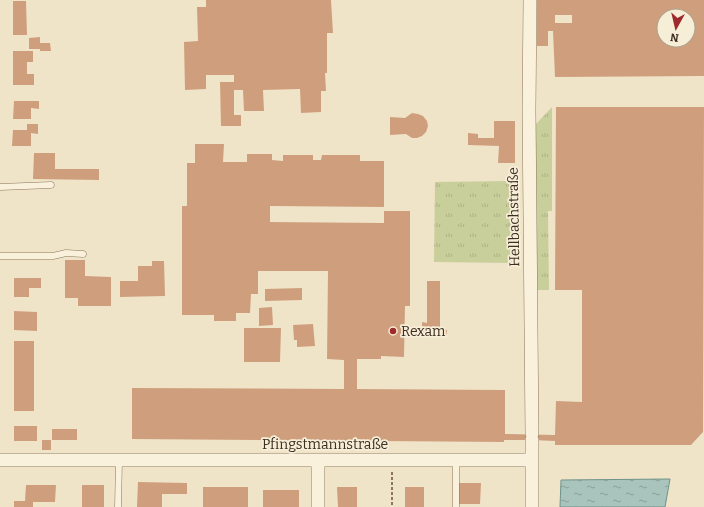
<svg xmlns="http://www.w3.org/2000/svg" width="704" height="507" font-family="Bitter,serif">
<defs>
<pattern id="grass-tufts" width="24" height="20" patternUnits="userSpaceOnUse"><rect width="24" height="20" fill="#c9cf9b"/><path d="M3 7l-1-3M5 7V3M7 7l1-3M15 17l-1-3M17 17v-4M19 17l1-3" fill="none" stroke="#aeb285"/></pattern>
<pattern id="water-ripples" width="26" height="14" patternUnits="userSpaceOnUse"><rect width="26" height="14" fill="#a9c4bc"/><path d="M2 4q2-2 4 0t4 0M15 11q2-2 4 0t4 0" fill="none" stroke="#8ba098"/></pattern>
</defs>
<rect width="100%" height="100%" fill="#f0e4c8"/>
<!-- grass -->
<path fill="url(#grass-tufts)" d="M 552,107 L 552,211 L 548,211 L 549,290 L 535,290 L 536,124 Z
M 514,181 L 514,263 L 434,262 L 435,182 Z"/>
<!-- water -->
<path fill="url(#water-ripples)" stroke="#6f938a" d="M 670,479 L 665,507 L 560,507 L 561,480 Z"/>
<!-- building -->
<path fill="#cf9f7d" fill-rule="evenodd" d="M 206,0 L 331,0 L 333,33 L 327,33 L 327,73 L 325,73 L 326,91 L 321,91 L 321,112 L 301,113 L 300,89 L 263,90 L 264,111 L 244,111 L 243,90 L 234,90 L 234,115 L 241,115 L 241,126 L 221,126 L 220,82 L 234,82 L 234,75 L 206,75 L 206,89 L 185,90 L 184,42 L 198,41 L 197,7 L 206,7 Z
M 537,0 L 704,0 L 704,76 L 555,77 L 553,31 L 548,31 L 548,46 L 537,46 ZM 555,15 L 572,15 L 572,23 L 555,23 ZM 664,16 L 688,16 L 688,40 L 664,40 Z
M 13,1 L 26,1 L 27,35 L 13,35 Z
M 40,37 L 40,43 L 50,43 L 51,51 L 40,51 L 40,49 L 29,49 L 29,38 Z
M 13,51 L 33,51 L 33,62 L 27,62 L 27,74 L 34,74 L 34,85 L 13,85 Z
M 14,101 L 39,101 L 39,109 L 31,108 L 31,119 L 13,119 Z
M 556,107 L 704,107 L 703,432 L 691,445 L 555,445 L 555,441 L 532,440 L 504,440 L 504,442 L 132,439 L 132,388 L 344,389 L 344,360 L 327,359 L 328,271 L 258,271 L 258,294 L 251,294 L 250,313 L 236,313 L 236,321 L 214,321 L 214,315 L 182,315 L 182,206 L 187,206 L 187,163 L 195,163 L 195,144 L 224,144 L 223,162 L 247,162 L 247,154 L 272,154 L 272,160 L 283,161 L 283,155 L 313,155 L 313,160 L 321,160 L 322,155 L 360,155 L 360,161 L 384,161 L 384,207 L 270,206 L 270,222 L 384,223 L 384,211 L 410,211 L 410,306 L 405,306 L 404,357 L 381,356 L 381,359 L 357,359 L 357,389 L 505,390 L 505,434 L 555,435 L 556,401 L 582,402 L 582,290 L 555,290 Z
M 412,113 L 418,114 L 423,116 L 427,121 L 428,126 L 426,132 L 422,136 L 417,138 L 412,138 L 406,134 L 390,135 L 390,117 L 405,118 Z
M 494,121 L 515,121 L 515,163 L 498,163 L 499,146 L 468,145 L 468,133 L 478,134 L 478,138 L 494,138 Z
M 27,124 L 38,124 L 38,134 L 31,133 L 31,146 L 12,146 L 13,130 L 27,130 Z
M 34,153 L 55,153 L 55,169 L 99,169 L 99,180 L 33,179 Z
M 65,260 L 85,260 L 85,276 L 111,277 L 111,306 L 78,306 L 78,298 L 65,298 Z
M 152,261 L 164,261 L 165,296 L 120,297 L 120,281 L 138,281 L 138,266 L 152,266 Z
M 14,278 L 41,278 L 41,288 L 29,288 L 29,297 L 14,297 Z
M 427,281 L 440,281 L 440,328 L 447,330 L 446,337 L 422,337 L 422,322 L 427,323 Z
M 302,288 L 302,300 L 265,301 L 265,289 Z
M 272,307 L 273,325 L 259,326 L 259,308 Z
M 14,311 L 37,312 L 37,331 L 14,330 Z
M 313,324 L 315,346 L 297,347 L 297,340 L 294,340 L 293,325 Z
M 244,328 L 281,328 L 280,362 L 244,362 Z
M 14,341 L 34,341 L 34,411 L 14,411 Z
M 14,426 L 37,426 L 37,441 L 14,441 Z
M 52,429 L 77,429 L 77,440 L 52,440 Z
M 42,440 L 51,440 L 51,450 L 42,450 Z
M 138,482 L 187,483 L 187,494 L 162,494 L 162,507 L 137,507 Z
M 459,483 L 481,483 L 480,504 L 458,504 Z
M 26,485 L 56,485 L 55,502 L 33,502 L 33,507 L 14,507 L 14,501 L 25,501 Z
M 82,485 L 104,485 L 104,507 L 82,507 Z
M 203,487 L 248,487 L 248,507 L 203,507 Z
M 337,487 L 357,487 L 357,507 L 338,507 Z
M 405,487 L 424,487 L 424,507 L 405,507 Z
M 263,490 L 299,490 L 299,507 L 263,507 Z"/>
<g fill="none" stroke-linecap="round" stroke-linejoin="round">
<!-- lane casing -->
<g stroke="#8d765c" stroke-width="7">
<path id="lane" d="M 0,187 L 51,185
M 0,256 L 53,256 L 66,253 L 83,254
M 118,507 L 119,460
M 456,507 L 456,460"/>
</g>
<!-- street casing -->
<g stroke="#8d765c" stroke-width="14">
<path id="street" d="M 530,0 L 529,110 L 532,434
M 532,440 L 532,507
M 0,460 L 532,460
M 318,507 L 318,460"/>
</g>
<!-- path -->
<path stroke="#8d765c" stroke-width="2" stroke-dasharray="3 2" stroke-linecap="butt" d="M 392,472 L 392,507"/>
<!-- lane -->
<use href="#lane" stroke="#faf1dc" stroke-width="6"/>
<!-- street -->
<use href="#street" stroke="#faf1dc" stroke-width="13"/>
</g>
<!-- markers -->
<circle fill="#9e2a2b" stroke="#f7eed8" stroke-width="1.5" cx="393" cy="331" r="4"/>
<g text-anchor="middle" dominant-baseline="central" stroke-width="3.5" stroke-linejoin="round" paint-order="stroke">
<!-- street labels -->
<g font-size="14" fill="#3d2e20" stroke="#f7eed8">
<text transform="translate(514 217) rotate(-91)">Hellbachstraße</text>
<text x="325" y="444">Pfingstmannstraße</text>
</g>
<!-- poi labels -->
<g font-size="14" fill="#3d2e20" stroke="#f7eed8" text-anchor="start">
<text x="401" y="331">Rexam</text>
</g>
</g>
<!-- north arrow -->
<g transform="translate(676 28) rotate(188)"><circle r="19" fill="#f7eed8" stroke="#ada18e"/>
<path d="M0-3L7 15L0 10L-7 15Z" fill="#9e2a2b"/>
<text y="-6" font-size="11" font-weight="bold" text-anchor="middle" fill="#3d2e20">N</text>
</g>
</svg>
